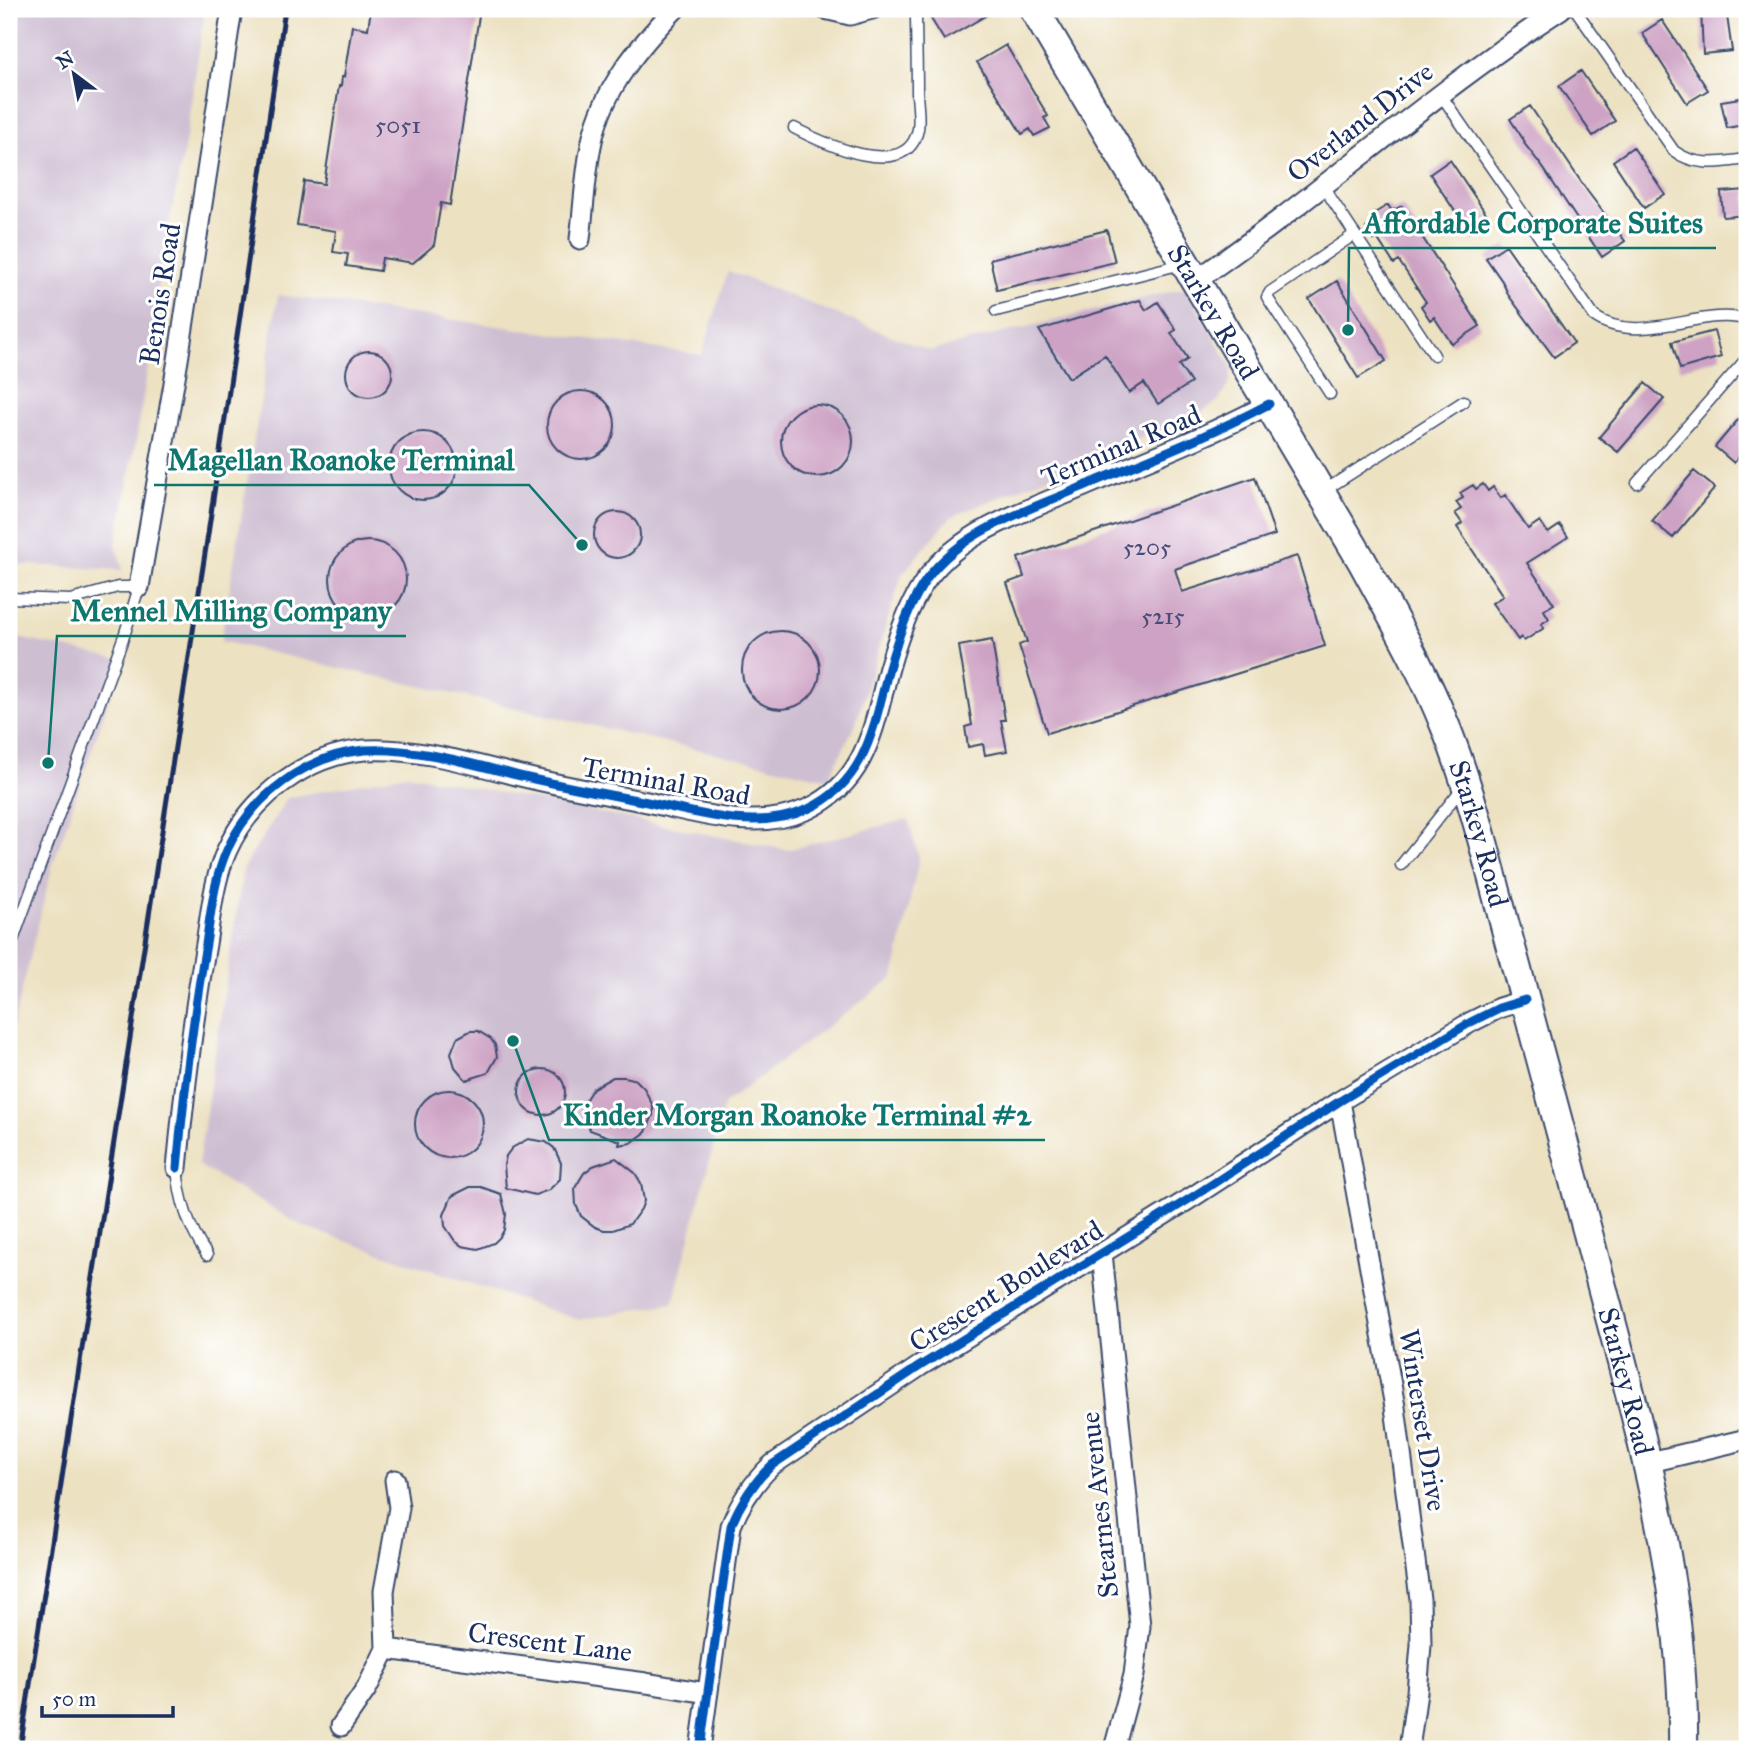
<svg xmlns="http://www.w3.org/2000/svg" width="1756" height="1758" font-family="'IM FELL Great Primer',serif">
<rect width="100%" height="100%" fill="#fff"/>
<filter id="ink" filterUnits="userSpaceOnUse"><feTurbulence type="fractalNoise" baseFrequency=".0143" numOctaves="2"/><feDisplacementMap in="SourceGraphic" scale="14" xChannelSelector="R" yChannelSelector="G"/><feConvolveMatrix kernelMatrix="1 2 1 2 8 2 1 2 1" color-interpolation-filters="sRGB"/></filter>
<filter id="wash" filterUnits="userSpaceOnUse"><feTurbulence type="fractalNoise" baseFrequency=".00686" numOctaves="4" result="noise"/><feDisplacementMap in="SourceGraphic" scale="28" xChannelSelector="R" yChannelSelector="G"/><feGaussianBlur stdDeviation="1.57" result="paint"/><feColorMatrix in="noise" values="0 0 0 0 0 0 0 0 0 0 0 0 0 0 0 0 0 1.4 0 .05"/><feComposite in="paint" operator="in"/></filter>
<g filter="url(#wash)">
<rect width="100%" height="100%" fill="#ece1c1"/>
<!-- industrial -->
<path fill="#cdbed2" d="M 9,9 L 205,9 L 185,144 L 159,275 L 153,335 L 137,435 L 116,544 L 123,570 L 9,564 Z
M 728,271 L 930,351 L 1185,288 L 1232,368 L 1229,384 L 1218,401 L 1201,413 L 951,517 L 902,574 L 856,723 L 828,779 L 221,641 L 278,295 L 702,355 Z
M 9,636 L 122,660 L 52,867 L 9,1043 Z
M 407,774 L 787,850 L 908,819 L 919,858 L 894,977 L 724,1104 L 673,1303 L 579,1320 L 304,1227 L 198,1165 L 243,869 L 287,798 Z"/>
<g id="blocks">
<!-- building -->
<path fill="#cda2c4" d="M 371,9 L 480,9 L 450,205 L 441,203 L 434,245 L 413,263 L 382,258 L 380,271 L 346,266 L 348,254 L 333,252 L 336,231 L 297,225 L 304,181 L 324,184 L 339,86 L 341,86 L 342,77 L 344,77 L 352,26 L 368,29 Z
M 925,9 L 997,9 L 944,40 Z
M 1701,9 L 1726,9 L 1732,51 L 1703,54 Z
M 1662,20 L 1708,90 L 1687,103 L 1642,33 Z
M 1006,45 L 1048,116 L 1044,118 L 1050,128 L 1034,136 L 1030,129 L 1022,134 L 977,62 Z
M 1581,71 L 1615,121 L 1593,136 L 1559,86 Z
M 1747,97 L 1747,122 L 1742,123 L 1743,125 L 1727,128 L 1721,101 Z
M 1530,106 L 1588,192 L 1625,241 L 1602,257 L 1544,169 L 1524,143 L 1525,142 L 1510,119 Z
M 1633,147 L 1665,194 L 1644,208 L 1613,161 Z
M 1450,160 L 1489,218 L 1469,232 L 1430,174 Z
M 1747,190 L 1747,215 L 1723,217 L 1721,192 Z
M 1388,205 L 1392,211 L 1402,206 L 1480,326 L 1452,344 L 1434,317 L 1430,320 L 1421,306 L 1426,302 L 1399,261 L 1394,264 L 1377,238 L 1374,240 L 1366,228 L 1378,221 L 1373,214 Z
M 1107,230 L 1115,262 L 997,290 L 990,259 Z
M 1506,245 L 1574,343 L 1554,357 L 1509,296 L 1502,281 L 1486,258 Z
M 1337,281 L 1386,361 L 1358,378 L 1309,299 Z
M 1140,300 L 1146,310 L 1158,302 L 1176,330 L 1171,333 L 1188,359 L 1179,365 L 1191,383 L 1158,404 L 1144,383 L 1129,393 L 1105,355 L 1069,378 L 1039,330 Z
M 1714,331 L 1721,357 L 1680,369 L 1672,342 Z
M346 374a23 23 0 1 1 46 0a23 23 0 1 1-46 0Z
M 1645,383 L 1664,399 L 1618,452 L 1599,437 Z
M547 425a34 34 0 1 1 68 0a34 34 0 1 1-68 0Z
M781 441a36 36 0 1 1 72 0a36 36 0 1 1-72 0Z
M 1747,409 L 1747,447 L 1734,463 L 1715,447 Z
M389 466a34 34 0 1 1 68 0a34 34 0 1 1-68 0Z
M 1694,471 L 1715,488 L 1673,538 L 1652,521 Z
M 1255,477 L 1275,535 L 1175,569 L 1182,592 L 1297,556 L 1325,646 L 1047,733 L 1019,645 L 1027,642 L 1007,583 L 1024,577 L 1018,558 Z
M 1483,484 L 1488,491 L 1493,487 L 1501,498 L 1505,495 L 1528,529 L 1540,521 L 1548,533 L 1560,525 L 1568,537 L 1527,563 L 1554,604 L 1544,610 L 1549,619 L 1541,624 L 1544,628 L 1524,641 L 1521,637 L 1518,640 L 1492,603 L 1503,596 L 1457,527 L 1462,523 L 1455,513 L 1461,509 L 1456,502 L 1463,498 L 1460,493 L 1473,485 L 1476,489 Z
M594 535a23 23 0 1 1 46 0a23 23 0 1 1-46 0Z
M330 579a38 38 0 1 1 76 0a38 38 0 1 1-76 0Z
M742 670a39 39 0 1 1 78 0a39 39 0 1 1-78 0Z
M 992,640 L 1005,720 L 1001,720 L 1007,751 L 985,755 L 983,744 L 968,747 L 965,727 L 972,725 L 959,646 Z
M 470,1031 L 478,1031 L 491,1039 L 495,1045 L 497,1057 L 488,1073 L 466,1080 L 455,1067 L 451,1053 L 457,1038 Z
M519 1092a23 23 0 1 1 46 0a23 23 0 1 1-46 0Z
M 613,1077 L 625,1077 L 636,1080 L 644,1088 L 653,1106 L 653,1115 L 646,1132 L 631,1143 L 619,1145 L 620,1141 L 590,1130 L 586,1120 L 584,1102 L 593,1088 Z
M415 1124a34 34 0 1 1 68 0a34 34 0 1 1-68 0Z
M 528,1139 L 546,1142 L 554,1148 L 561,1163 L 560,1179 L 549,1190 L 535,1195 L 506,1188 L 504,1165 L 506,1156 L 512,1148 Z
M 616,1158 L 635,1173 L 641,1183 L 644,1201 L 641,1209 L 630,1224 L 613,1230 L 604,1230 L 595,1227 L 581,1216 L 576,1205 L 575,1188 L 584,1173 L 593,1166 Z
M 470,1187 L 481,1187 L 501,1194 L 506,1214 L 504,1230 L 500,1237 L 494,1243 L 478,1249 L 462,1246 L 455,1241 L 445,1226 L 444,1215 L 452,1196 Z"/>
</g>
</g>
<g filter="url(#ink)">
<use href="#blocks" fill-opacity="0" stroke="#3a4a6d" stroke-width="2"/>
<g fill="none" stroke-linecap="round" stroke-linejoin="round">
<!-- lane casing -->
<g stroke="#3a4a6d" stroke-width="13">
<path id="lane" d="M 1575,9 L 1674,151 C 1697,168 1721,162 1747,159
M 1441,95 L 1594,316 C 1638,348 1704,305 1747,320
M 794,128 C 821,142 908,184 918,129 C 920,117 917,103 917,91 C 917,63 916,36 916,9
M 1323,186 L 1434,355
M 996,311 L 1182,264
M 1330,394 L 1267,297 L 1270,292 L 1355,234
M 1637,483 L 1747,358
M 1322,492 L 1464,401
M 9,598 L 71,600 L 118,587 L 139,587 L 125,633 L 9,951
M 1401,865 L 1463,787
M 177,1168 C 180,1201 188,1227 207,1255"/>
</g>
<!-- street casing -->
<g stroke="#3a4a6d" stroke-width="23">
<path id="street" d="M 825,9 L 850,15 L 872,9
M 580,239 C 584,207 585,173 592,141 C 603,89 639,46 675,9
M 1195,281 C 1320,195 1433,92 1561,9
M 139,587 L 178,360 L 232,9
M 1340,1101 L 1395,1407 L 1420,1599 L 1421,1645 L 1417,1692 L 1409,1749
M 177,1168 C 184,1093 193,1018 206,944 C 211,912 214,879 227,850 C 251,797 306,755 365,750 C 413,747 469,763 516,775 C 557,785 600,793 642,801 C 696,812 755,833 808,809 C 868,781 874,724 889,668 C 897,640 907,610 922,586 C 956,532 1022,513 1077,489 C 1141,462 1207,437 1269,404
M 1102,1253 L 1140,1626 L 1134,1675 L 1114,1749
M 1646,1463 L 1747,1439
M 386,1649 L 646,1683 L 707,1693
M 341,1726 L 367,1688 L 386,1649 L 384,1591 L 399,1508 L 395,1480
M 700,1749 L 731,1526 C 741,1501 753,1483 772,1465 L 920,1366 L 1194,1196 L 1340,1101 L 1471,1022 L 1499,1008 L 1525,1000"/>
</g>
<!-- secondary casing -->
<g stroke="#3a4a6d" stroke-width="32">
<g id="secondary">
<path id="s1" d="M 1034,9 L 1362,561 C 1392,616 1423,670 1446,728 C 1475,801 1492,879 1513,955 C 1538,1049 1564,1143 1589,1237 C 1632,1405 1686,1574 1683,1749"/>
</g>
</g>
<!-- lane -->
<use href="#lane" stroke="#fff" stroke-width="10"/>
<!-- street -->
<use href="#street" stroke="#fff" stroke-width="19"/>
<!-- secondary -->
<use href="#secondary" stroke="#fff" stroke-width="28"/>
<!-- rail -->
<path stroke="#1b2f5e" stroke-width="5" d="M 20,1749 L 208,534 L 285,9"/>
<!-- cycleway casing -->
<g stroke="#fff" stroke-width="13">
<path id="cycleway" d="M 177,1168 C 184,1093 193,1018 206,944 C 211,912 214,879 227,850 C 251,797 306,755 365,750 C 413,747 469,763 516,775 C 557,785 600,793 642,801 C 696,812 755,833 808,809 C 868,781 874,724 889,668 C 897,640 907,610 922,586 C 956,532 1022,513 1077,489 C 1141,462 1207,437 1269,404
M 700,1749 L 731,1526 C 741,1501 753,1483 772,1465 L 920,1366 L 1194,1196 L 1340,1101 L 1471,1022 L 1499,1008 L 1525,1000"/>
</g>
<!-- cycleway -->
<use href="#cycleway" stroke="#0057b8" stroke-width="9"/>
</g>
</g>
<g text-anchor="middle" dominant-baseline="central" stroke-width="6" stroke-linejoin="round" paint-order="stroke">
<!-- number labels -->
<g font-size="24" fill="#484c78">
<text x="398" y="125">5051</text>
<text x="1147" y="547">5205</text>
<text x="1163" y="616">5215</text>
</g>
<!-- street labels -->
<g font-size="28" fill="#1b2f5e" stroke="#fff">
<text transform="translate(1360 122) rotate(-38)">Overland Drive</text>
<text transform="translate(160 294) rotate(-81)">Benois Road</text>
<text stroke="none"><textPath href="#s1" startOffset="352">Starkey Road</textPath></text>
<text transform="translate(1121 446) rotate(-23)">Terminal Road</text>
<text transform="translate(666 781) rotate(10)">Terminal Road</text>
<text stroke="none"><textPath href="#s1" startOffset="940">Starkey Road</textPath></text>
<text transform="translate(1006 1286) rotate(-32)">Crescent Boulevard</text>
<text stroke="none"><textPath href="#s1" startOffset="1507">Starkey Road</textPath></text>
<text transform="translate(1423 1420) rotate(81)">Winterset Drive</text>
<text transform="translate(1099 1505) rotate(-96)">Stearnes Avenue</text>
<text transform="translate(550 1642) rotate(7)">Crescent Lane</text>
</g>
</g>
<!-- callouts -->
<path fill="none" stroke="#0f766e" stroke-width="2.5" d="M1348 330L1349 248H1716M582 545L529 485H154M48 763L57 636H406M513 1041L549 1140H1045"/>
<g fill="#0f766e" stroke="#fff" stroke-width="2.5">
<circle cx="1348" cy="330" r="7"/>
<circle cx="582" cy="545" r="7"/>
<circle cx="48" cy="763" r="7"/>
<circle cx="513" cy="1041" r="7"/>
</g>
<g font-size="30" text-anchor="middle" font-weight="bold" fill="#0f766e" stroke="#fff" stroke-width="6" stroke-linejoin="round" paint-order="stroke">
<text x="1533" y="233">Affordable Corporate Suites</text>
<text x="341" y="470">Magellan Roanoke Terminal</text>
<text x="231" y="621">Mennel Milling Company</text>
<text x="797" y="1125">Kinder Morgan Roanoke Terminal #2</text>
</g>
<!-- margin -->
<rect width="1756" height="1758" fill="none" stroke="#fff" stroke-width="35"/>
<!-- north arrow -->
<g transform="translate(74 74) rotate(328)" stroke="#ffffff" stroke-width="5" paint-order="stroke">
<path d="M0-5L12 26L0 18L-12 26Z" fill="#1b2f5e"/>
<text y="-10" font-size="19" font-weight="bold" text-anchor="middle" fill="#1b2f5e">N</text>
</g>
<!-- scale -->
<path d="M42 1706v10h131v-10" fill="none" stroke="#1b2f5e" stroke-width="3.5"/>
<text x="52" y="1706" font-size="21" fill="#1b2f5e" stroke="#ffffff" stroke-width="5" paint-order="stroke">50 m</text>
</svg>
